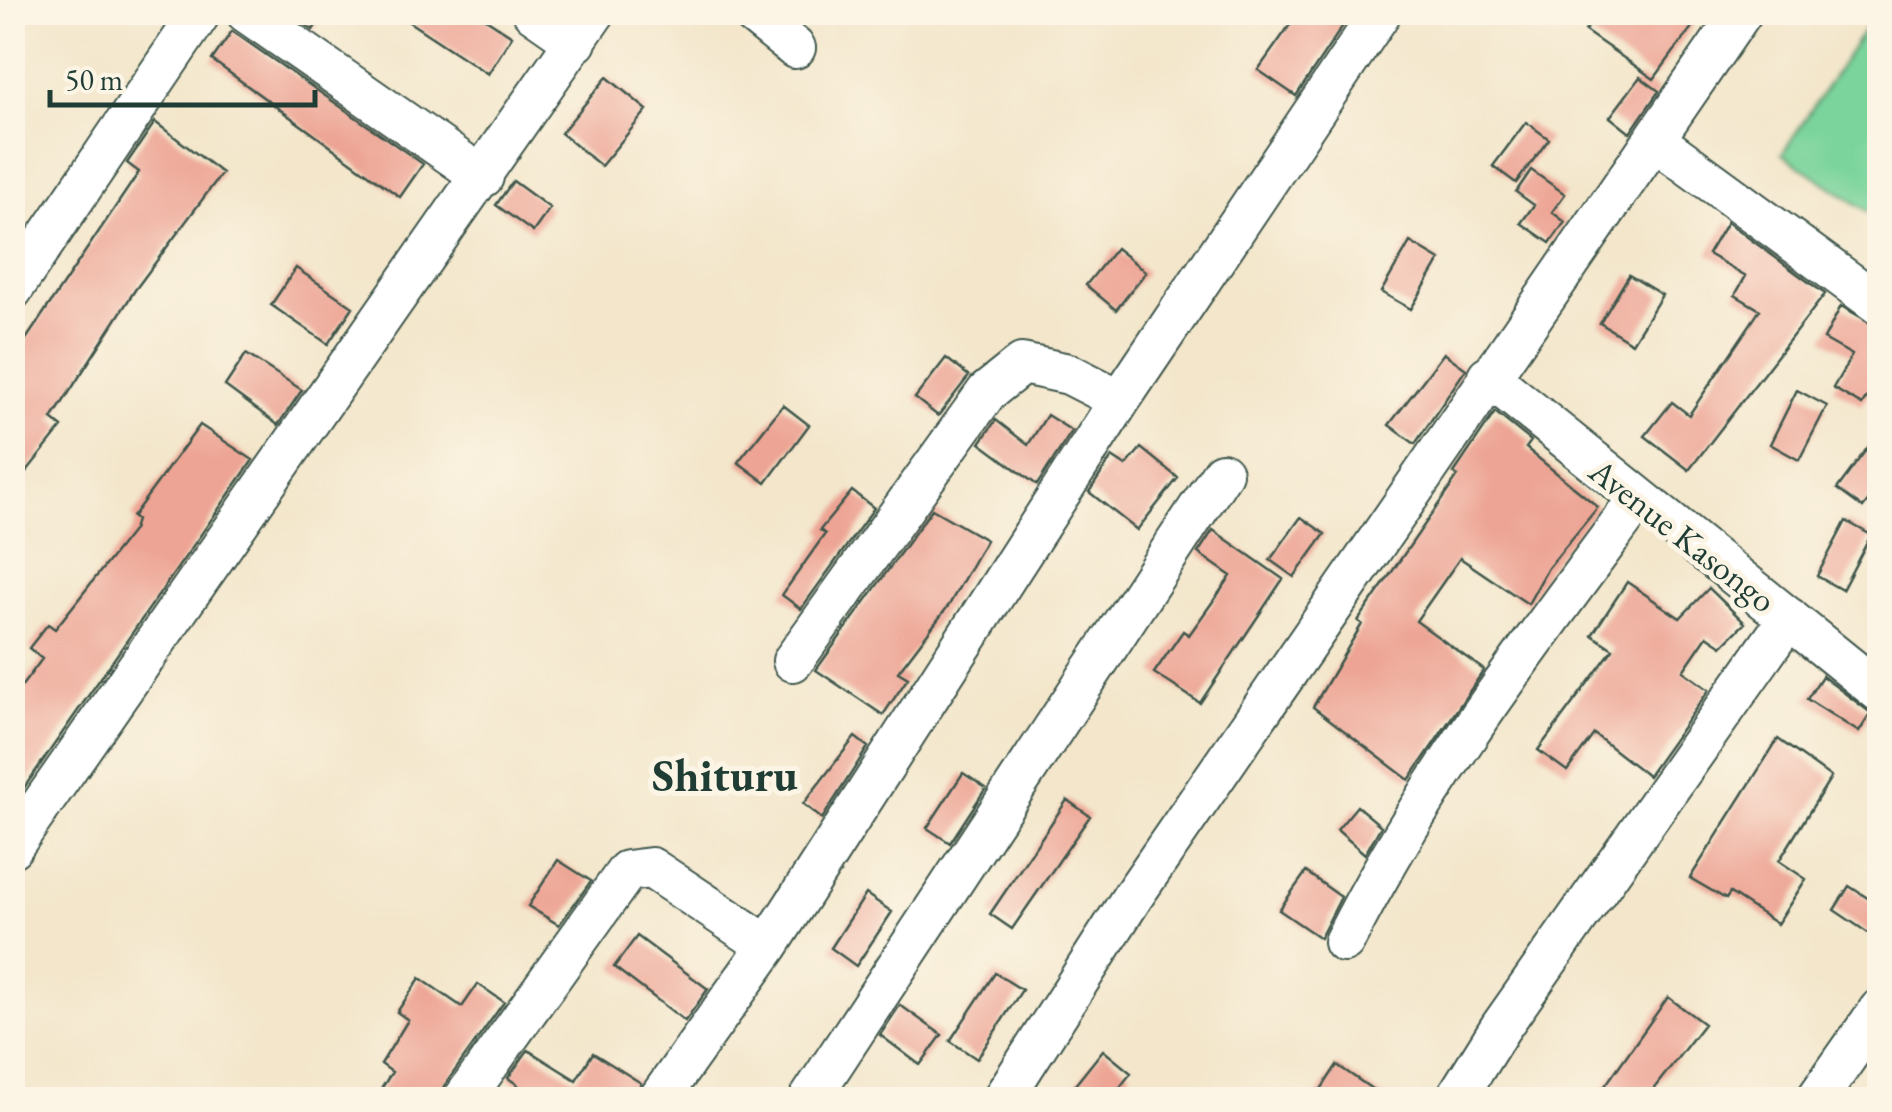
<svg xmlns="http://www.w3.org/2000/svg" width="1892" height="1112" font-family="'EB Garamond',serif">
<rect width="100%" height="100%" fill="#fcf5e5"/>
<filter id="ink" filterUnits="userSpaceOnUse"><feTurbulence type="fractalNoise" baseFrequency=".01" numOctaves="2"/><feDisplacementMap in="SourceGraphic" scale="20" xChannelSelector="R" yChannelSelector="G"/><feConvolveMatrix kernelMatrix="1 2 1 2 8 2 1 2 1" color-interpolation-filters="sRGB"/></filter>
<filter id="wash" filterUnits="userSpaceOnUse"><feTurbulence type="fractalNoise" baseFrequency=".0048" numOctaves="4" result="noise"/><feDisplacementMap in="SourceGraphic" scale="40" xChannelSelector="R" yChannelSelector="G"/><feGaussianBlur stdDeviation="2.25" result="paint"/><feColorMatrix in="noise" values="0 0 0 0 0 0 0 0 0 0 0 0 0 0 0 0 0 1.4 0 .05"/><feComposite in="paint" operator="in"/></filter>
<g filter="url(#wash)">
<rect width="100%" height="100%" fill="#f3e6cb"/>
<!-- green -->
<path fill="#7ad49b" stroke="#4c8868" stroke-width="2.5" d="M 1876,12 L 1880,13 L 1879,219 L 1782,154 Z"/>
<g id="blocks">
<!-- building -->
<path fill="#eda494" d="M 288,12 L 325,12 L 313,30 Z
M 394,12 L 475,12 L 512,36 L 488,74 Z
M 1299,12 L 1352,12 L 1296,96 L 1258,70 Z
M 1598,12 L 1703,12 L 1654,79 L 1585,31 Z
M 232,31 L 423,164 L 400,197 L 212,60 Z
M 607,77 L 647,110 L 601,166 L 561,133 Z
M 1640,77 L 1659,91 L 1630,133 L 1610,117 Z
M 155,122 L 222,173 L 135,290 L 52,419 L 62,427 L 12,490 L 12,360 L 139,172 L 127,163 Z
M 1526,122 L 1549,139 L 1516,183 L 1493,166 Z
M 1531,170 L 1565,194 L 1552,212 L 1565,222 L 1550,243 L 1521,223 L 1534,205 L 1516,192 Z
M 513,181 L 550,208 L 533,232 L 496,205 Z
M 1727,222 L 1825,294 L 1689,470 L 1645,436 L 1672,402 L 1689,415 L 1760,310 L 1735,295 L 1746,276 L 1708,254 Z
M 1410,242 L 1440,260 L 1411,309 L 1381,292 Z
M 1116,248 L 1146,272 L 1116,310 L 1086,285 Z
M 296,268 L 353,307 L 328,344 L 271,305 Z
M 1629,275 L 1662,295 L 1632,343 L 1600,323 Z
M 1841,306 L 1880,328 L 1880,377 L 1862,405 L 1833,388 L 1852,355 L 1824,339 Z
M 1444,353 L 1466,369 L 1415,444 L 1389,425 Z
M 246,354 L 302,390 L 278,425 L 225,386 Z
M 946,358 L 969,376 L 938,416 L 915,398 Z
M 1797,390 L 1827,406 L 1799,460 L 1770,444 Z
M 783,405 L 809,425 L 766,483 L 738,462 Z
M 1495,412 L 1531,441 L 1526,448 L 1598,507 L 1548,568 L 1528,604 L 1460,558 L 1416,621 L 1484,670 L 1409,780 L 1313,707 L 1362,624 L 1358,621 L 1458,476 L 1454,473 Z
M 1047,415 L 1072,431 L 1037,485 L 980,443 L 996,420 L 1028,445 Z
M 200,425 L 253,460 L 12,805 L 12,699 L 42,659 L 29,648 L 48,624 L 55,629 L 133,530 L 136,520 L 132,517 Z
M 1880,431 L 1880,486 L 1863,508 L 1837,489 Z
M 1141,448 L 1178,478 L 1137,530 L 1089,492 L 1112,457 L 1126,466 Z
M 852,491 L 874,508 L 801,609 L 782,595 L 825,534 L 820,530 Z
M 932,509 L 986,540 L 949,605 L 898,672 L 908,678 L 883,715 L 816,670 Z
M 1301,517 L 1325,534 L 1294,577 L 1270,560 Z
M 1846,521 L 1871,535 L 1842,590 L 1817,576 Z
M 1213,530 L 1283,579 L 1200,703 L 1154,673 L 1183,631 L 1189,635 L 1231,576 L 1198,553 Z
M 1627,582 L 1680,618 L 1709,588 L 1745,623 L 1722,646 L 1707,636 L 1683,671 L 1709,690 L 1648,776 L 1594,734 L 1567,771 L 1538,750 L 1613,649 L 1592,635 Z
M 1822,676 L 1871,713 L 1859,732 L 1807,699 Z
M 855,737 L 868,747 L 822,819 L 803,804 Z
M 1778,739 L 1831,777 L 1779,861 L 1806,879 L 1777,924 L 1730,893 L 1726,899 L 1690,878 Z
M 963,773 L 986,788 L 950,843 L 927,828 Z
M 1067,800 L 1090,816 L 1012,929 L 990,914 Z
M 1357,806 L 1381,826 L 1365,854 L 1337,830 Z
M 558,860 L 591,881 L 559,925 L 528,906 Z
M 1306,872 L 1341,897 L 1320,938 L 1279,910 Z
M 1849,886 L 1880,906 L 1880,941 L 1834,910 Z
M 866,894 L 892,912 L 856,966 L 831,948 Z
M 637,936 L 708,989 L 685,1021 L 614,967 Z
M 995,973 L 1022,990 L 977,1059 L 950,1041 Z
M 420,978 L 462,1007 L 478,984 L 504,1002 L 444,1086 L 440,1100 L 374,1100 L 392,1072 L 381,1064 L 408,1020 L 397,1012 Z
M 1668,997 L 1704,1024 L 1645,1100 L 1595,1100 Z
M 900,1005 L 942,1035 L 920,1065 L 880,1035 Z
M 528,1050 L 576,1080 L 593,1053 L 641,1083 L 635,1100 L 529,1100 L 514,1091 L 518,1085 L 508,1078 Z
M 1103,1050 L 1131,1073 L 1110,1100 L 1063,1100 Z
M 1337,1065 L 1388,1100 L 1314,1100 Z"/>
</g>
</g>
<g filter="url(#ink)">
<use href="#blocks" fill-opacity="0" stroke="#3f564b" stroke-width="2.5"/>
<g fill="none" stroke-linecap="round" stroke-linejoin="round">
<!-- minor casing -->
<g stroke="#3f564b" stroke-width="44">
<path id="minor" d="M 246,12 L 483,177
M 533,12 L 576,42
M 750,12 L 795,48
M 1656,141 L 1880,305
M 12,290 L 201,12
M 1488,376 L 1880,692
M 793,661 L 987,392 L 1022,364 L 1069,374 L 1120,400
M 12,847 L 595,12
M 1344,942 C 1423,784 1532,643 1637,501
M 463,1100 L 627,871 L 651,868 L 768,946
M 658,1100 L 768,946 L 1120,400 L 1381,12
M 809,1100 L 1222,473
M 1002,1100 L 1133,896 L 1742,12
M 1455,1100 L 1500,1028 L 1789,618
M 1816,1100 L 1880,1009"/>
</g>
<!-- minor -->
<use href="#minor" stroke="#fff" stroke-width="40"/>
</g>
</g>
<g text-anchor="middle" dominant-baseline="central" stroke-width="10" stroke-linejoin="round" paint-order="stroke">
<!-- street labels -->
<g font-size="35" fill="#1f3d34" stroke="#fcf5e5">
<text transform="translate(1683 535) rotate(38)">Avenue Kasongo</text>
</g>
<!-- district labels -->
<g font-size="45" font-weight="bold" fill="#1f3d34" stroke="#fcf5e5">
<text x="725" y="775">Shituru</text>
</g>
</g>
<!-- margin -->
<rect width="1892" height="1112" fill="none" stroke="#fcf5e5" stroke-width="50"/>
<!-- scale -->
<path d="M50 90v15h265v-15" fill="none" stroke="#1f3d34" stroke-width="5"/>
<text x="65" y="90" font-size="30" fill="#1f3d34" stroke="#fcf5e5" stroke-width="8" paint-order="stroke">50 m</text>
</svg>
